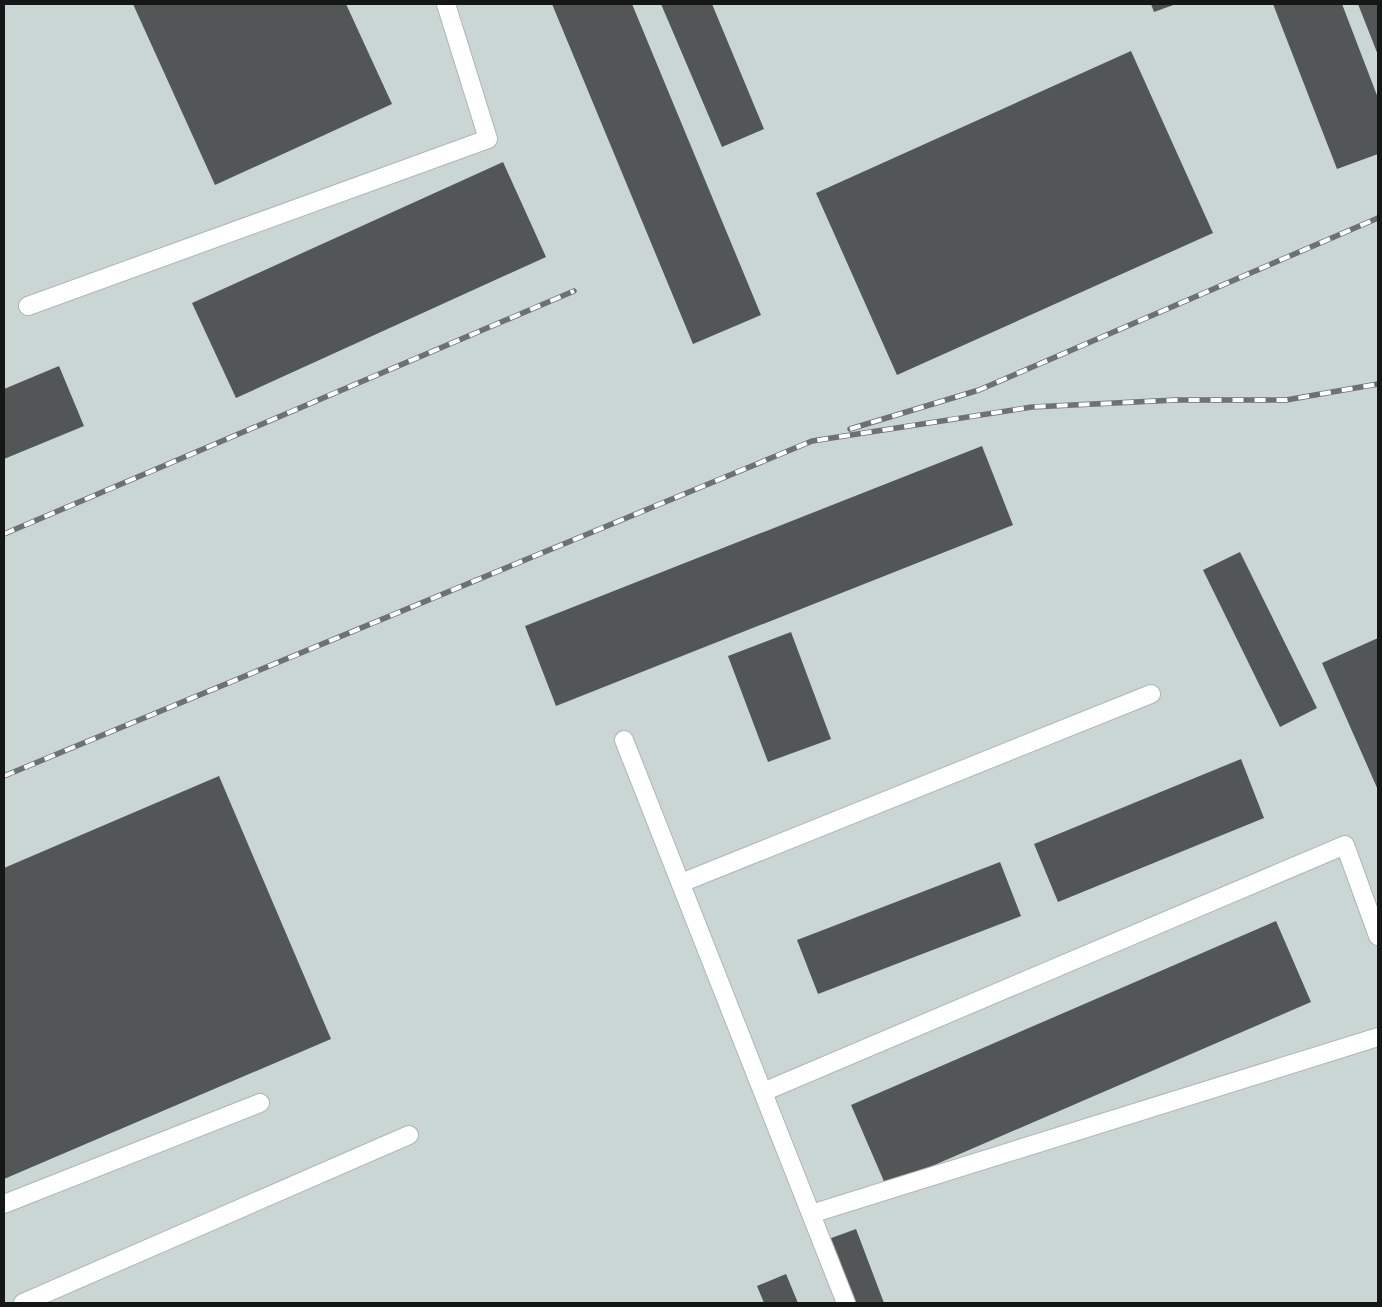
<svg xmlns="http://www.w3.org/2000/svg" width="1382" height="1307" font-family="Raleway,sans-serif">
<rect width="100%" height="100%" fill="#dce0e0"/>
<!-- built -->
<path fill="#c9d6d4" d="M 4,4 L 1378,4 L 1378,1303 L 4,1303 Z"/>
<!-- building -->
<path fill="#535657" d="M 133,4 L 346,4 L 392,104 L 215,185 Z
M 552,4 L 632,4 L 761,315 L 693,344 Z
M 661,4 L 712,4 L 764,129 L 722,147 Z
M 1151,4 L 1176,4 L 1154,12 Z
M 1273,4 L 1342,4 L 1378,98 L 1378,154 L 1337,169 Z
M 1358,4 L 1378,4 L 1378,55 Z
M 1131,51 L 1213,233 L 897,375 L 816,193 Z
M 503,162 L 546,257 L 236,398 L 192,303 Z
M 59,366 L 84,426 L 4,459 L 4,389 Z
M 982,446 L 1013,525 L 556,706 L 525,626 Z
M 1240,552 L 1317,708 L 1280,727 L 1203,570 Z
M 791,632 L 831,739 L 768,762 L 728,656 Z
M 1378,638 L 1378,790 L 1322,663 Z
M 1241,759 L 1264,818 L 1058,902 L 1034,844 Z
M 219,776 L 331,1039 L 4,1179 L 4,868 Z
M 1000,862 L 1021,916 L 818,994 L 797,940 Z
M 1276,921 L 1311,1002 L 886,1186 L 851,1105 Z
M 856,1229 L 884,1303 L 850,1303 L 826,1240 Z
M 786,1274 L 798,1303 L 764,1303 L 757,1286 Z"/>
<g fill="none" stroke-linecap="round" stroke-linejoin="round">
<!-- lane casing -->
<g stroke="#b1b5b4" stroke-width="20">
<path id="lane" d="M 28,306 L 488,139 L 446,4
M 624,740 L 846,1303
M 681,883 L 1151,694
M 763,1092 L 1345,845 L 1378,936
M 4,1204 L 260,1103
M 811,1214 L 1378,1037
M 23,1303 L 409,1135"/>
</g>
<!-- lane -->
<use href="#lane" stroke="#fff" stroke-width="18"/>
<!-- rail casing -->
<g stroke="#6e7171" stroke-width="5.5">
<path id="rail" d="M 850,429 L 979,390 L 1378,218
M 4,534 L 574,291
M 4,776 L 812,441 L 1032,407 L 1176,400 L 1286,400 L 1378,384"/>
</g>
<!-- rail -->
<use href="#rail" stroke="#fff" stroke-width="4" stroke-dasharray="11" stroke-linecap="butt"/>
</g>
<!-- border -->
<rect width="1382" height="1307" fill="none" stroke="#151717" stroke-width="10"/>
</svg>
